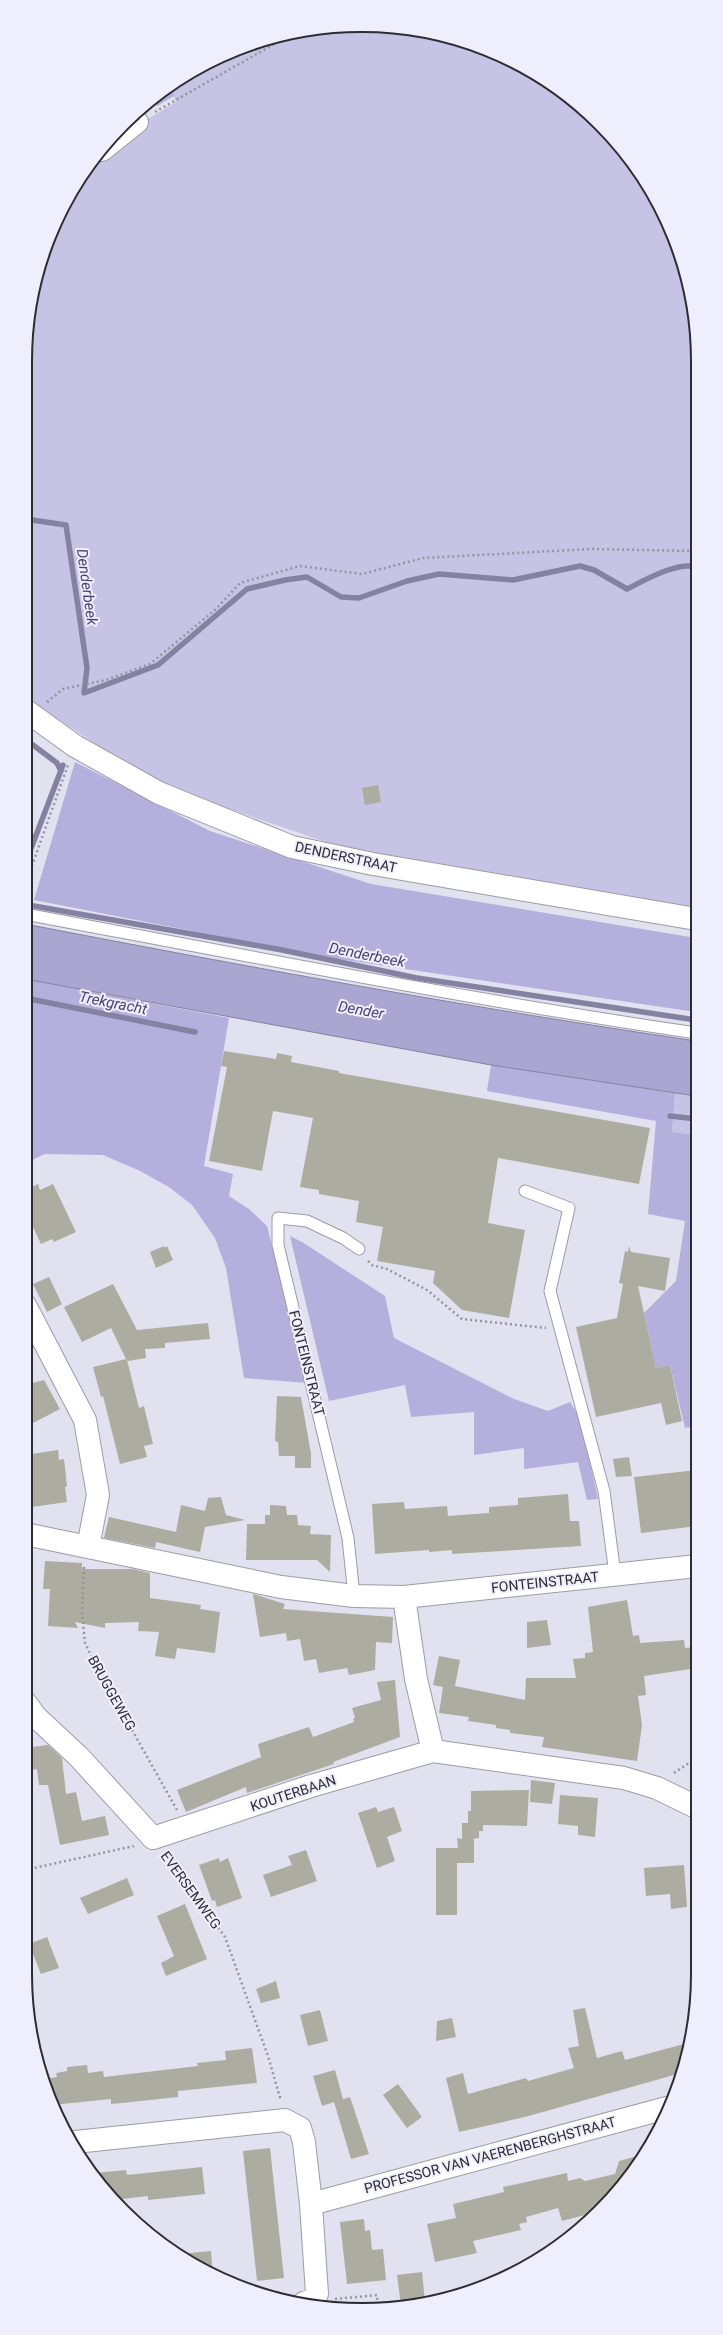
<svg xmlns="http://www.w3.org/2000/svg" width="723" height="2335" font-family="Roboto,sans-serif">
<rect width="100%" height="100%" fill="#e2e1ef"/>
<!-- green -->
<path fill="#c6c3e4" d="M 362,25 L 427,32 L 530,70 L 614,139 L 672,233 L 695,318 L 696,907 L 346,849 L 186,794 L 122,761 L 38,706 L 25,696 L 25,362 L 32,296 L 51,233 L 82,174 L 91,163 L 138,125 L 176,102 L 170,85 L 175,82 L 233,51 L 296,31 Z
M 675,1093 L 696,1096 L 697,1135 L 672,1132 Z"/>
<!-- forest -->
<path fill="#b4afdc" d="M 170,85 L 174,96 L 157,106 L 153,100 Z
M 75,762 L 210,831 L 371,884 L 696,938 L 696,1012 L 325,957 L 34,900 Z
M 25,979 L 229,1018 L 204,1166 L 233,1174 L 229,1196 L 249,1209 L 267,1226 L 307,1383 L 244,1378 L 226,1268 L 215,1238 L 192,1205 L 169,1187 L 140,1171 L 103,1155 L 45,1154 L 25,1163 Z
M 491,1065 L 675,1093 L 672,1132 L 697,1135 L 697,1426 L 685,1428 L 670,1365 L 656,1368 L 644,1313 L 676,1281 L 685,1221 L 648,1214 L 656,1121 L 487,1091 Z
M 290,1236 L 302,1242 L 385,1296 L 394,1338 L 514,1399 L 548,1411 L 570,1402 L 580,1418 L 598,1499 L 587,1500 L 578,1462 L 524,1469 L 524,1448 L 474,1455 L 474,1412 L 411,1417 L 405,1385 L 329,1401 Z"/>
<!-- water -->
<path fill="#aaa5d1" stroke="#8481a1" d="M 25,924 C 248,967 472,1008 696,1041 L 696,1096 L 491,1065 L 25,979 Z"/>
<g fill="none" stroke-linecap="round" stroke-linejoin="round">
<!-- stream -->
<path stroke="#8481a1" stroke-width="5.5" d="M 25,519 L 66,525 L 87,668 L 84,693 L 158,665 L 247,589 L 285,580 L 307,577 L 341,597 L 359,598 L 407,581 L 439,574 L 513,580 L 580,566 L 594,570 L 627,589 C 643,581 678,561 696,567
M 25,739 L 57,763 L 61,771
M 25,864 L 63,765
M 34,906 L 282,950 L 417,978 L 696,1020
M 25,998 L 195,1032
M 670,1116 L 697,1119"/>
</g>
<!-- building -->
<path fill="#acada0" d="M 378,785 L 381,802 L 365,805 L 362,788 Z
M 224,1051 L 276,1059 L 277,1053 L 292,1056 L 291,1062 L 339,1071 L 339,1073 L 650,1128 L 639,1184 L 498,1158 L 488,1223 L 525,1230 L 509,1318 L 462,1310 L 433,1283 L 435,1271 L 377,1261 L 383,1227 L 356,1222 L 359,1201 L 319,1194 L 319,1190 L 300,1187 L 313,1118 L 273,1111 L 262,1171 L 209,1161 L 227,1067 L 221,1066 Z
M 38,1184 L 40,1190 L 53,1184 L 76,1232 L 54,1242 L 52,1239 L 41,1244 L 25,1210 L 25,1190 Z
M 164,1246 L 164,1248 L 167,1246 L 173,1260 L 156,1268 L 150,1252 Z
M 629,1246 L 631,1252 L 670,1258 L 665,1291 L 638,1286 L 656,1368 L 670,1365 L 682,1421 L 666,1425 L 661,1403 L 596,1417 L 576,1327 L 617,1318 L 623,1284 L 619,1283 L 625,1251 L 628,1252 Z
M 49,1277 L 62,1304 L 47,1312 L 33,1284 Z
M 113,1284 L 137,1330 L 208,1323 L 210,1339 L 165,1343 L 165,1348 L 145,1349 L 146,1358 L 128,1361 L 127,1360 L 139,1408 L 144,1406 L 153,1444 L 144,1446 L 147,1457 L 120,1464 L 103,1396 L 101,1397 L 93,1367 L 126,1359 L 111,1328 L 82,1342 L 64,1307 Z
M 44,1380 L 60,1409 L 33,1423 L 25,1409 L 25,1406 L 32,1403 L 25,1390 L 25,1385 Z
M 277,1396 L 301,1397 L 311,1454 L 311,1468 L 295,1468 L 295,1456 L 279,1456 L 278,1442 L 275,1441 Z
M 58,1450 L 59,1460 L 64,1459 L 67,1486 L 65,1487 L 67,1502 L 32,1507 L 29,1479 L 27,1479 L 25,1455 Z
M 629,1457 L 632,1476 L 616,1477 L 613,1459 Z
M 697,1470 L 697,1526 L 641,1533 L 634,1477 Z
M 568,1494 L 570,1521 L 579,1521 L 581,1546 L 452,1554 L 452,1550 L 429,1552 L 429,1550 L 375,1554 L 372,1504 L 404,1502 L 405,1509 L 447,1506 L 448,1516 L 489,1513 L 489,1507 L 518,1505 L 518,1498 Z
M 221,1497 L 226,1515 L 245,1520 L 205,1527 L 200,1552 L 156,1542 L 155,1548 L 104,1538 L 109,1517 L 176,1532 L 181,1505 L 205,1511 L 208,1498 Z
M 270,1505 L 286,1506 L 287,1515 L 297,1515 L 298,1525 L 311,1526 L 310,1534 L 331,1535 L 330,1572 L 317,1560 L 246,1560 L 247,1524 L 265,1524 L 265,1515 L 270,1515 Z
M 45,1561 L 82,1563 L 82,1569 L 133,1569 L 150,1573 L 150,1598 L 201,1605 L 200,1609 L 220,1612 L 215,1653 L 177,1648 L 175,1659 L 155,1656 L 159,1632 L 138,1631 L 139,1622 L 105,1623 L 105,1628 L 75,1622 L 78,1628 L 48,1626 L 50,1589 L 43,1589 Z
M 253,1594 L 285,1604 L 283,1609 L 393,1617 L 392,1643 L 376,1642 L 375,1670 L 349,1675 L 347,1668 L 319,1673 L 316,1659 L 304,1661 L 300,1639 L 287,1641 L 286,1633 L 260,1637 Z
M 627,1600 L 633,1636 L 639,1635 L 640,1643 L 684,1640 L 685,1648 L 695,1647 L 695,1652 L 697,1651 L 697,1668 L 644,1676 L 646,1695 L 638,1696 L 642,1725 L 637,1761 L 542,1747 L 544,1737 L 510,1733 L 510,1730 L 496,1728 L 496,1725 L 468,1721 L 469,1717 L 439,1713 L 443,1687 L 433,1685 L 439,1656 L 460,1660 L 455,1686 L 525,1700 L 526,1678 L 576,1678 L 573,1659 L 585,1658 L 585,1653 L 593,1652 L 588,1607 Z
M 547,1620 L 551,1645 L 527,1648 L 527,1622 Z
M 395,1680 L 400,1737 L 333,1762 L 334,1764 L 247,1793 L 246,1787 L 186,1812 L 177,1790 L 261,1757 L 258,1744 L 309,1727 L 313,1737 L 354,1722 L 353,1719 L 355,1718 L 352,1708 L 381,1700 L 377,1682 Z
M 48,1745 L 62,1758 L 66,1794 L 76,1792 L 82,1821 L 105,1816 L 109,1835 L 60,1845 L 48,1785 L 39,1785 L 37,1769 L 25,1771 L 25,1748 Z
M 531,1780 L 555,1783 L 552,1804 L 530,1802 Z
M 529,1790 L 527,1826 L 483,1825 L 483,1831 L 479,1831 L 479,1838 L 472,1839 L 474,1839 L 474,1863 L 457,1863 L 457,1915 L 436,1915 L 436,1848 L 458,1848 L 457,1838 L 462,1839 L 462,1823 L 468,1823 L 468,1811 L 471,1811 L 471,1791 Z
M 560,1795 L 598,1798 L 595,1837 L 578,1835 L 578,1826 L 558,1824 Z
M 376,1807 L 378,1812 L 394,1807 L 402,1831 L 387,1837 L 395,1861 L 377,1868 L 358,1813 Z
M 306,1850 L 317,1881 L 271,1897 L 263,1875 L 292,1865 L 288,1856 Z
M 219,1858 L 220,1862 L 228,1858 L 242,1898 L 217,1907 L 215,1900 L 212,1901 L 199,1865 Z
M 684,1865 L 687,1907 L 671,1909 L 670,1894 L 646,1896 L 644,1868 Z
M 127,1878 L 134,1895 L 88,1914 L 80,1898 Z
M 185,1904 L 207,1959 L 166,1976 L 161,1963 L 174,1956 L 157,1916 Z
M 47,1937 L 59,1968 L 41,1974 L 29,1944 Z
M 276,1981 L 280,1998 L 261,2003 L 256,1989 Z
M 585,2008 L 597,2058 L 622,2051 L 625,2060 L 691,2042 L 681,2073 L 525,2117 L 459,2132 L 446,2078 L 463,2073 L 468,2094 L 526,2078 L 528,2081 L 574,2068 L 568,2048 L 579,2046 L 573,2010 Z
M 320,2010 L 328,2041 L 308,2046 L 300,2015 Z
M 452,2018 L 456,2037 L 436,2041 L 437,2021 Z
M 252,2048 L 257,2083 L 178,2091 L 178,2097 L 122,2103 L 111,2104 L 111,2099 L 52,2105 L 44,2079 L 57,2077 L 56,2073 L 67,2071 L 67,2067 L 87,2065 L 88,2073 L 103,2071 L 104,2077 L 198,2066 L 197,2063 L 226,2060 L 225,2051 Z
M 335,2070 L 343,2099 L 322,2106 L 313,2076 Z
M 398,2084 L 422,2117 L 407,2128 L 383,2095 Z
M 350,2097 L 369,2154 L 351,2159 L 334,2102 Z
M 270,2148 L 284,2278 L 257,2281 L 243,2151 Z
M 645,2154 L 600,2211 L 562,2221 L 558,2208 L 526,2217 L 527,2222 L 519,2224 L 521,2230 L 473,2241 L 477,2253 L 435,2262 L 427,2224 L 456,2218 L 453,2204 L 504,2192 L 503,2187 L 567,2173 L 568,2181 L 580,2178 L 585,2181 L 615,2174 L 619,2161 Z
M 202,2167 L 205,2194 L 148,2200 L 148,2196 L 113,2200 L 95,2173 L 126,2170 L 127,2175 Z
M 364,2219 L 365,2231 L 370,2230 L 372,2250 L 383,2249 L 386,2280 L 347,2284 L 340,2222 Z
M 211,2251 L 213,2275 L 179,2254 Z
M 422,2272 L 425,2302 L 401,2306 L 397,2275 Z"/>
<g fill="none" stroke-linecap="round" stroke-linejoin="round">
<!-- service casing -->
<g stroke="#9c9ba8" stroke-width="13">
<path id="service" d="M 25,914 C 248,956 471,1000 696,1033
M 525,1191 L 569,1208 L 550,1291 L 604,1491 L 615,1574
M 354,1596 L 348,1538 L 278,1245 L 278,1218 L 307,1221 L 343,1238 L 359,1249"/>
</g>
<!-- minor casing -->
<g stroke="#9c9ba8" stroke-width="24">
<path id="minor" d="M 102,150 L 137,122
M 25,1305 L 85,1420 L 98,1495 L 88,1547
M 25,1534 L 281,1587 L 354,1596 L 404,1597 L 697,1566
M 404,1597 L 416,1679 L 433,1751
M 25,1702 L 36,1717 L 79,1757 L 153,1838 L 311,1786 L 433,1751 L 624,1778 L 657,1788 L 698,1808
M 75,2142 L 285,2120 L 300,2128 L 304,2142 L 311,2204 L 670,2107
M 304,2303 L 313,2300 L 317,2294 L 311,2204"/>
</g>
<!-- tertiary casing -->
<g stroke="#9c9ba8" stroke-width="24">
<path id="tertiary" d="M 25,710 L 75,746 L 159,793 L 292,847 L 373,864 L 696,919"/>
</g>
<!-- path -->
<path stroke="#95949f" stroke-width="2.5" stroke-dasharray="2 3" stroke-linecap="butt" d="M 155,112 L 297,31
M 47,702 L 63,689 L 106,680 L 150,664 L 216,609 L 240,583 L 300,566 L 362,574 L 423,558 L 591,549 L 696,551
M 25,885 L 68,765
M 368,1261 L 372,1265 L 387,1269 L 427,1290 L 462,1319 L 546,1328
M 84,1567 L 82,1613 L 85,1643 L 96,1666 L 177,1810
M 674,1773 L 689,1763 L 698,1762
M 165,1855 L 225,1937 L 268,2056 L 281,2101
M 25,1870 L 134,1846
M 335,2299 L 377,2295 L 378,2309"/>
<!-- service -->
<use href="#service" stroke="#fff" stroke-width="11"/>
<!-- minor -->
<use href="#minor" stroke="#fff" stroke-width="22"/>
<!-- tertiary -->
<use href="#tertiary" stroke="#fff" stroke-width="22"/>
</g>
<g text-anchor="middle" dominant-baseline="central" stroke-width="4" stroke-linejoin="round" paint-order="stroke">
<!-- street labels -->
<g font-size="14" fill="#2d2c32" stroke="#efeefc">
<text transform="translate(346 857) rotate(12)">DENDERSTRAAT</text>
<text transform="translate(307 1363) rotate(76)">FONTEINSTRAAT</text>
<text transform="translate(545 1582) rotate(-6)">FONTEINSTRAAT</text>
<text transform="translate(112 1693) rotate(61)">BRUGGEWEG</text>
<text transform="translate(293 1793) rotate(-18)">KOUTERBAAN</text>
<text transform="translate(191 1890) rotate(54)">EVERSEMWEG</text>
<text transform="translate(490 2155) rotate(-15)">PROFESSOR VAN VAERENBERGHSTRAAT</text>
</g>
<!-- water labels -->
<g font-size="15" font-style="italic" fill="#4a417a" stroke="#efeefc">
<text transform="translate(87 587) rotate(82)">Denderbeek</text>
<text transform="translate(367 955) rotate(11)">Denderbeek</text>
<text transform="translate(113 1003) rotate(11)">Trekgracht</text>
<text transform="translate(361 1010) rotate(10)">Dender</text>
</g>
</g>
<!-- crop -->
<path d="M0 0H723V2335H0ZM361 32H362A329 329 0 0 1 691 361V1974A329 329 0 0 1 362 2303H361A329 329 0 0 1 32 1974V361A329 329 0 0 1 361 32Z" fill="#efeefc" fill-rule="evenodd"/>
<path fill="none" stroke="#2d2c32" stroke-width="2" d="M361 32H362A329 329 0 0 1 691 361V1974A329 329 0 0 1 362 2303H361A329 329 0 0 1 32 1974V361A329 329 0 0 1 361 32Z"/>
</svg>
